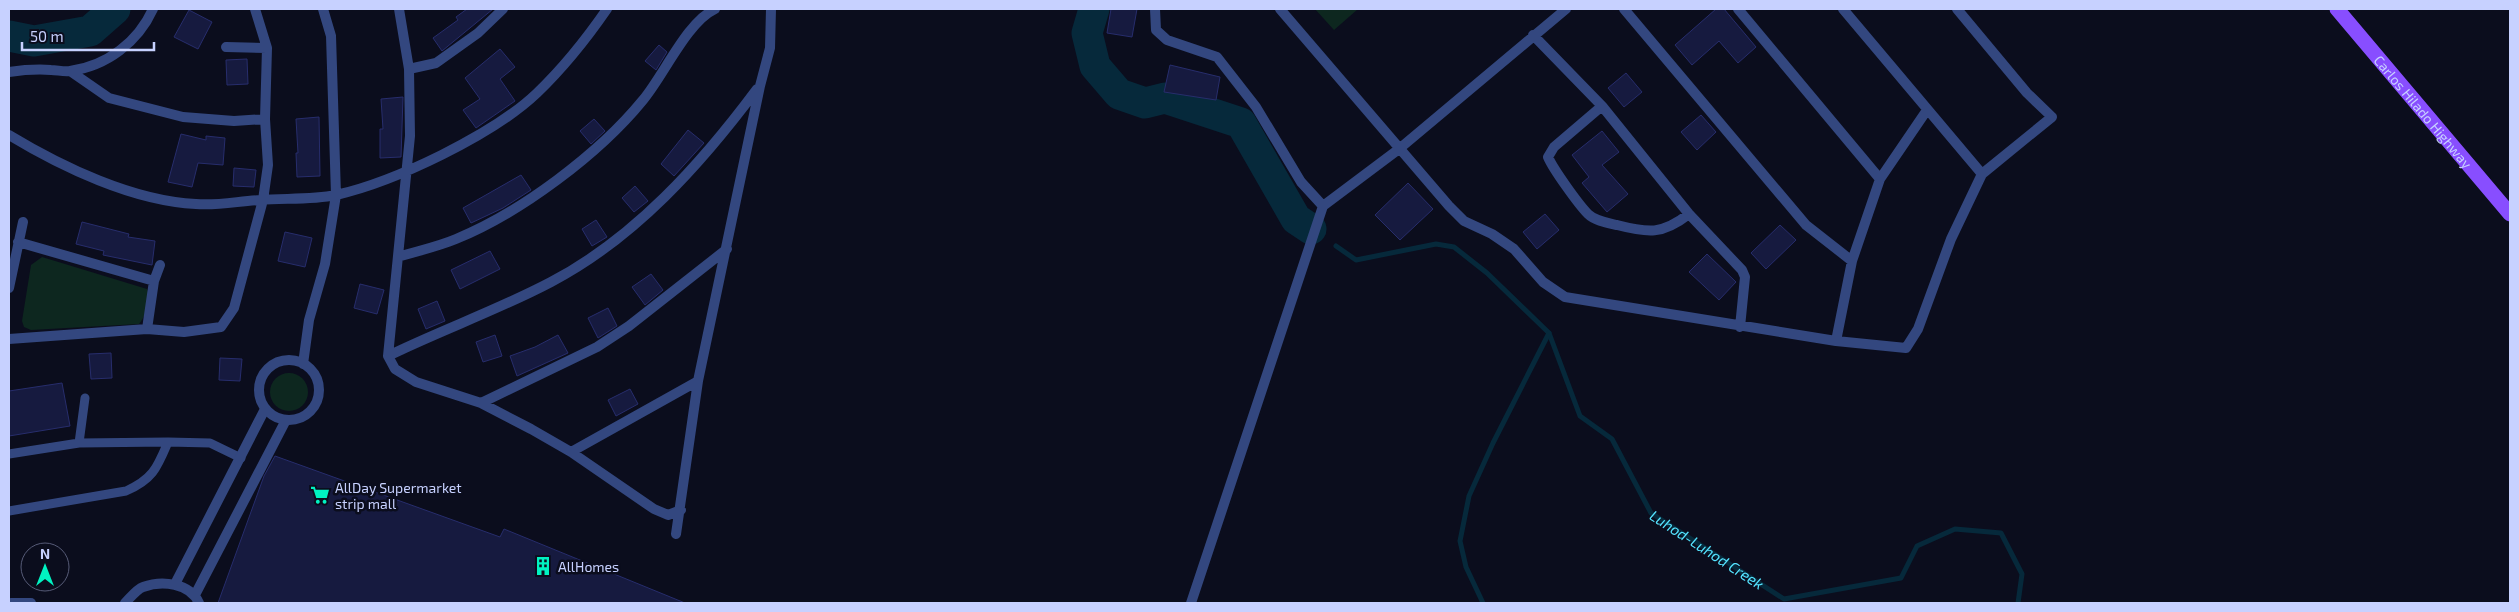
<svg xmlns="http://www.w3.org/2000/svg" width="2519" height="612" font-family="'Exo 2',sans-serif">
<rect width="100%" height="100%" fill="#0b0d1d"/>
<!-- green -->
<path fill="#0d271f" d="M 1315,9 L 1358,9 L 1334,30 Z
M 42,257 L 147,289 C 151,298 146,317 139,324 L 31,330 L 24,327 L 22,321 L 31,265 Z
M270 392a19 19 0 1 1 38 0a19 19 0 1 1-38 0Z"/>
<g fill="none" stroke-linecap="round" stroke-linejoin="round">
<!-- stream -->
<g stroke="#06293b" stroke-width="5">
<path id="s1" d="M 1336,246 L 1356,260 L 1436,244 L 1454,247 L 1487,273 L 1549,333 L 1580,416 L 1612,439 L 1651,513 L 1784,599 L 1901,578 L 1917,546 L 1955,529 L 2001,533 L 2022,574 L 2018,603"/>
<path d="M 1483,603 L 1466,567 L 1460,541 L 1469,496 L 1493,443 L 1549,333"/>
</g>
<!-- river -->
<path stroke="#06293b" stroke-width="31" d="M 1094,9 L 1087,33 L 1095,66 L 1119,94 L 1145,103 L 1165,98 L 1241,123 L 1296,219 L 1311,229
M 9,36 L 34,41 L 90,31 L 115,9"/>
</g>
<!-- building -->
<path fill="#161a3f" stroke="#272d6c" d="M 467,9 L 493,9 L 442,51 L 433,38 L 458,20 L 456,17 Z
M 1111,9 L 1137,9 L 1132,37 L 1107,33 Z
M 1716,9 L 1724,9 L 1756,47 L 1738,63 L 1719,41 L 1692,65 L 1675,45 Z
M 189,10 L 212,22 L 198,49 L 174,37 Z
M 659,45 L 667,52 L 656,70 L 645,61 Z
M 500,49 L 515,67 L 500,79 L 515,101 L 476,128 L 463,110 L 480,99 L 465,78 Z
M 247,59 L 248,84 L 227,85 L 226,60 Z
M 1170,65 L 1220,77 L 1216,100 L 1164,92 Z
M 1626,73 L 1642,92 L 1624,107 L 1608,88 Z
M 403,97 L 401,157 L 380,158 L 380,129 L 383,129 L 381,99 Z
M 1701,115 L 1716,132 L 1697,150 L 1681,132 Z
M 319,117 L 320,176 L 297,177 L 296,153 L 298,153 L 296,119 Z
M 594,119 L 605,131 L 591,144 L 580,131 Z
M 688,130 L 704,143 L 674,176 L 661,164 Z
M 1602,131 L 1619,152 L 1602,165 L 1628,194 L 1607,212 L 1582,183 L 1589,177 L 1572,155 Z
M 181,134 L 206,140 L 206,136 L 225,138 L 223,165 L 198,163 L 192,187 L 168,182 Z
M 234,168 L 256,170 L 254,187 L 233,186 Z
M 521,175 L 531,190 L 503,208 L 471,223 L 463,208 Z
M 1408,183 L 1433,209 L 1400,240 L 1375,215 Z
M 635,186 L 648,201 L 634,212 L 622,198 Z
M 1545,214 L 1559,230 L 1537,249 L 1523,232 Z
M 596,220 L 607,237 L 592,246 L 582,229 Z
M 82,222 L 129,234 L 128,237 L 155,241 L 152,265 L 103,255 L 104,251 L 76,244 Z
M 1780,225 L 1796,240 L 1766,269 L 1751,253 Z
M 285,232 L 312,238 L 305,267 L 278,261 Z
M 490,251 L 500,269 L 460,289 L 451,270 Z
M 1707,254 L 1736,282 L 1719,300 L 1689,272 Z
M 651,274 L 663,290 L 645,305 L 632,287 Z
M 360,284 L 384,290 L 377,314 L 354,308 Z
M 437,301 L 445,321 L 426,329 L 418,309 Z
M 608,308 L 617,326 L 598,338 L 588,318 Z
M 495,335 L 502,356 L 483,362 L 476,342 Z
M 558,335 L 568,353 L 517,376 L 510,356 L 535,347 Z
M 111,353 L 112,378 L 91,379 L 89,354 Z
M 220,358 L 242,359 L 240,381 L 219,380 Z
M 62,383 L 70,426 L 9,436 L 9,391 Z
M 630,389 L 638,404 L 616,416 L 608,400 Z
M 275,456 L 500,537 L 504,529 L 685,603 L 218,603 L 264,476 Z"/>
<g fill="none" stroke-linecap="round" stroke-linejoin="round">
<!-- service -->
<path stroke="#33477f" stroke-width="9" d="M 79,443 L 85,398
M 9,454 L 79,443 L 168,442 L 210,443 L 241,458
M 9,511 L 126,491 C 153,479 157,468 168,442"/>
<!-- minor -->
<path stroke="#33477f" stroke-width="10" d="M 399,9 L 409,69 L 410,136 L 388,356 L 395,369 L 416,382 L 481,403 L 531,429 L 571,452 L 654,509 L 668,515 L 681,510
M 1155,9 L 1156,30 L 1167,40 L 1217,57 L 1256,107 L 1301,182 L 1323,206
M 1280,9 L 1449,206 L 1464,221 L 1492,234 L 1514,249 L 1543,282 L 1565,297 L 1836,341 L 1906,348 L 1918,329 L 1951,239 L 1982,174 L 2052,117 L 2027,93 L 1957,9
M 1624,9 L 1806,225 L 1852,261
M 1738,9 L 1880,179
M 1843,9 L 1982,174
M 1533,35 L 1602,106 L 1689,214 L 1742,270 L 1745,277 L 1740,327
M 226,47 L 267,48
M 409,69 L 436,63 L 478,33 L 503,9
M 70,71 L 109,98 L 183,117 L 234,121 L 265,119
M 9,72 C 23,70 37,69 51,70 C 57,70 64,72 70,71 C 107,66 138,42 153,9
M 1602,106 L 1554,147 L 1548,157 C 1553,169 1579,205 1588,214 C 1595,221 1608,223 1617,225 C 1648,233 1662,235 1689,214
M 9,135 C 62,167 133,201 196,204 C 217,206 239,201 260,200 C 285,198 311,200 336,195 C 394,182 493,135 537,93 C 563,68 587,38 607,9
M 18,242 L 154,281
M 398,257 C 417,251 437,247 456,239 C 520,213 599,154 643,100 C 664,75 687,22 715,9
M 9,288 L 23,222
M 147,329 L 154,281 L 160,265
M 9,339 L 147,329 L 184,332 L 221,327 L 234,308 L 263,200 L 268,165 L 265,119 L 267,48 L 255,9
M 1836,341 L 1852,261 L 1880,179 L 1927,110
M 388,356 C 441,330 498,310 551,282 C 635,238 701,164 757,89
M259 390a30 30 0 1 1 60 0a30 30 0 1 1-60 0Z
M 303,364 L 309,320 L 325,264 L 336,195 L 331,36 L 323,9
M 481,403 L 597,347 L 629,326 L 727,249
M 571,452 L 698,381
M 676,534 L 698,381 L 760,86 L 770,48 L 771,9
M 175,584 L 265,409
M 195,595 L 286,420
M 125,603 C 130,598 137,589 143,587 C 162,580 190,583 199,603
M 1191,603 L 1323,206 L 1399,149 L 1566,9"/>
<!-- tertiary -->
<path stroke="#33477f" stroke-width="10" d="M 11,603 L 31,603"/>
<!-- primary -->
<path stroke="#884eff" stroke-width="15" id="s2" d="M 2337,9 L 2510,214"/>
</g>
<!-- icons -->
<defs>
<g id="supermarket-bare" transform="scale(1.5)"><path d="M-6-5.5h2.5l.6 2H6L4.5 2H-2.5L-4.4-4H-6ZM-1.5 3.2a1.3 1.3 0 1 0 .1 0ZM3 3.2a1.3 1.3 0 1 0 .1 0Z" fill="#00f2c2" stroke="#0b0d1d" stroke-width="2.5" paint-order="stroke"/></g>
<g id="building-bare" transform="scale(1.5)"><path d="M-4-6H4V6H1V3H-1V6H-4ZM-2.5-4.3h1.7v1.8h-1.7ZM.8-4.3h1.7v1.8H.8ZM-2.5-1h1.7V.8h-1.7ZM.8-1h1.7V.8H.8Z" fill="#00f2c2" stroke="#0b0d1d" stroke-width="2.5" paint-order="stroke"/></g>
</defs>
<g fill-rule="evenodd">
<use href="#supermarket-bare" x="320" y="495"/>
<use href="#building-bare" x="543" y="566"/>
</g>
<g text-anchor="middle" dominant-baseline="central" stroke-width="5" stroke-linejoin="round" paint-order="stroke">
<!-- street labels -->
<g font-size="14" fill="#c7d1ff" stroke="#0b0d1d">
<text stroke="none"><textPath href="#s2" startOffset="134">Carlos Hilado Highway</textPath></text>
</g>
<!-- poi labels -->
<g font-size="14" fill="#c7d1ff" stroke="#0b0d1d" text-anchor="start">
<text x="335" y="487">AllDay Supermarket<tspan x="335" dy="16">strip mall</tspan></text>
<text x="558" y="566">AllHomes</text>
</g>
<!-- water labels -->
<g font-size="15" font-style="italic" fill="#55e3ff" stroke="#0b0d1d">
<text stroke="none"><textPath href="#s1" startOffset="531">Luhod-Luhod Creek</textPath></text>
</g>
</g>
<!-- border -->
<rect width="2519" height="612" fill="none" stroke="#c7d1ff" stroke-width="20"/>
<!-- north arrow -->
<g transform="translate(45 567)"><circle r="24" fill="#0b0d1d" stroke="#565b77"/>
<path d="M0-4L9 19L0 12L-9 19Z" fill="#00f2c2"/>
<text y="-8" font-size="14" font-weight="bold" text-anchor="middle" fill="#c7d1ff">N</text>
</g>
<!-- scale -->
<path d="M22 42v8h132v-8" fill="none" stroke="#c7d1ff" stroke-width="2.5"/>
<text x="30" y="42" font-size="15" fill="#c7d1ff" stroke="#0b0d1d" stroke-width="4" paint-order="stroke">50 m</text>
</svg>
